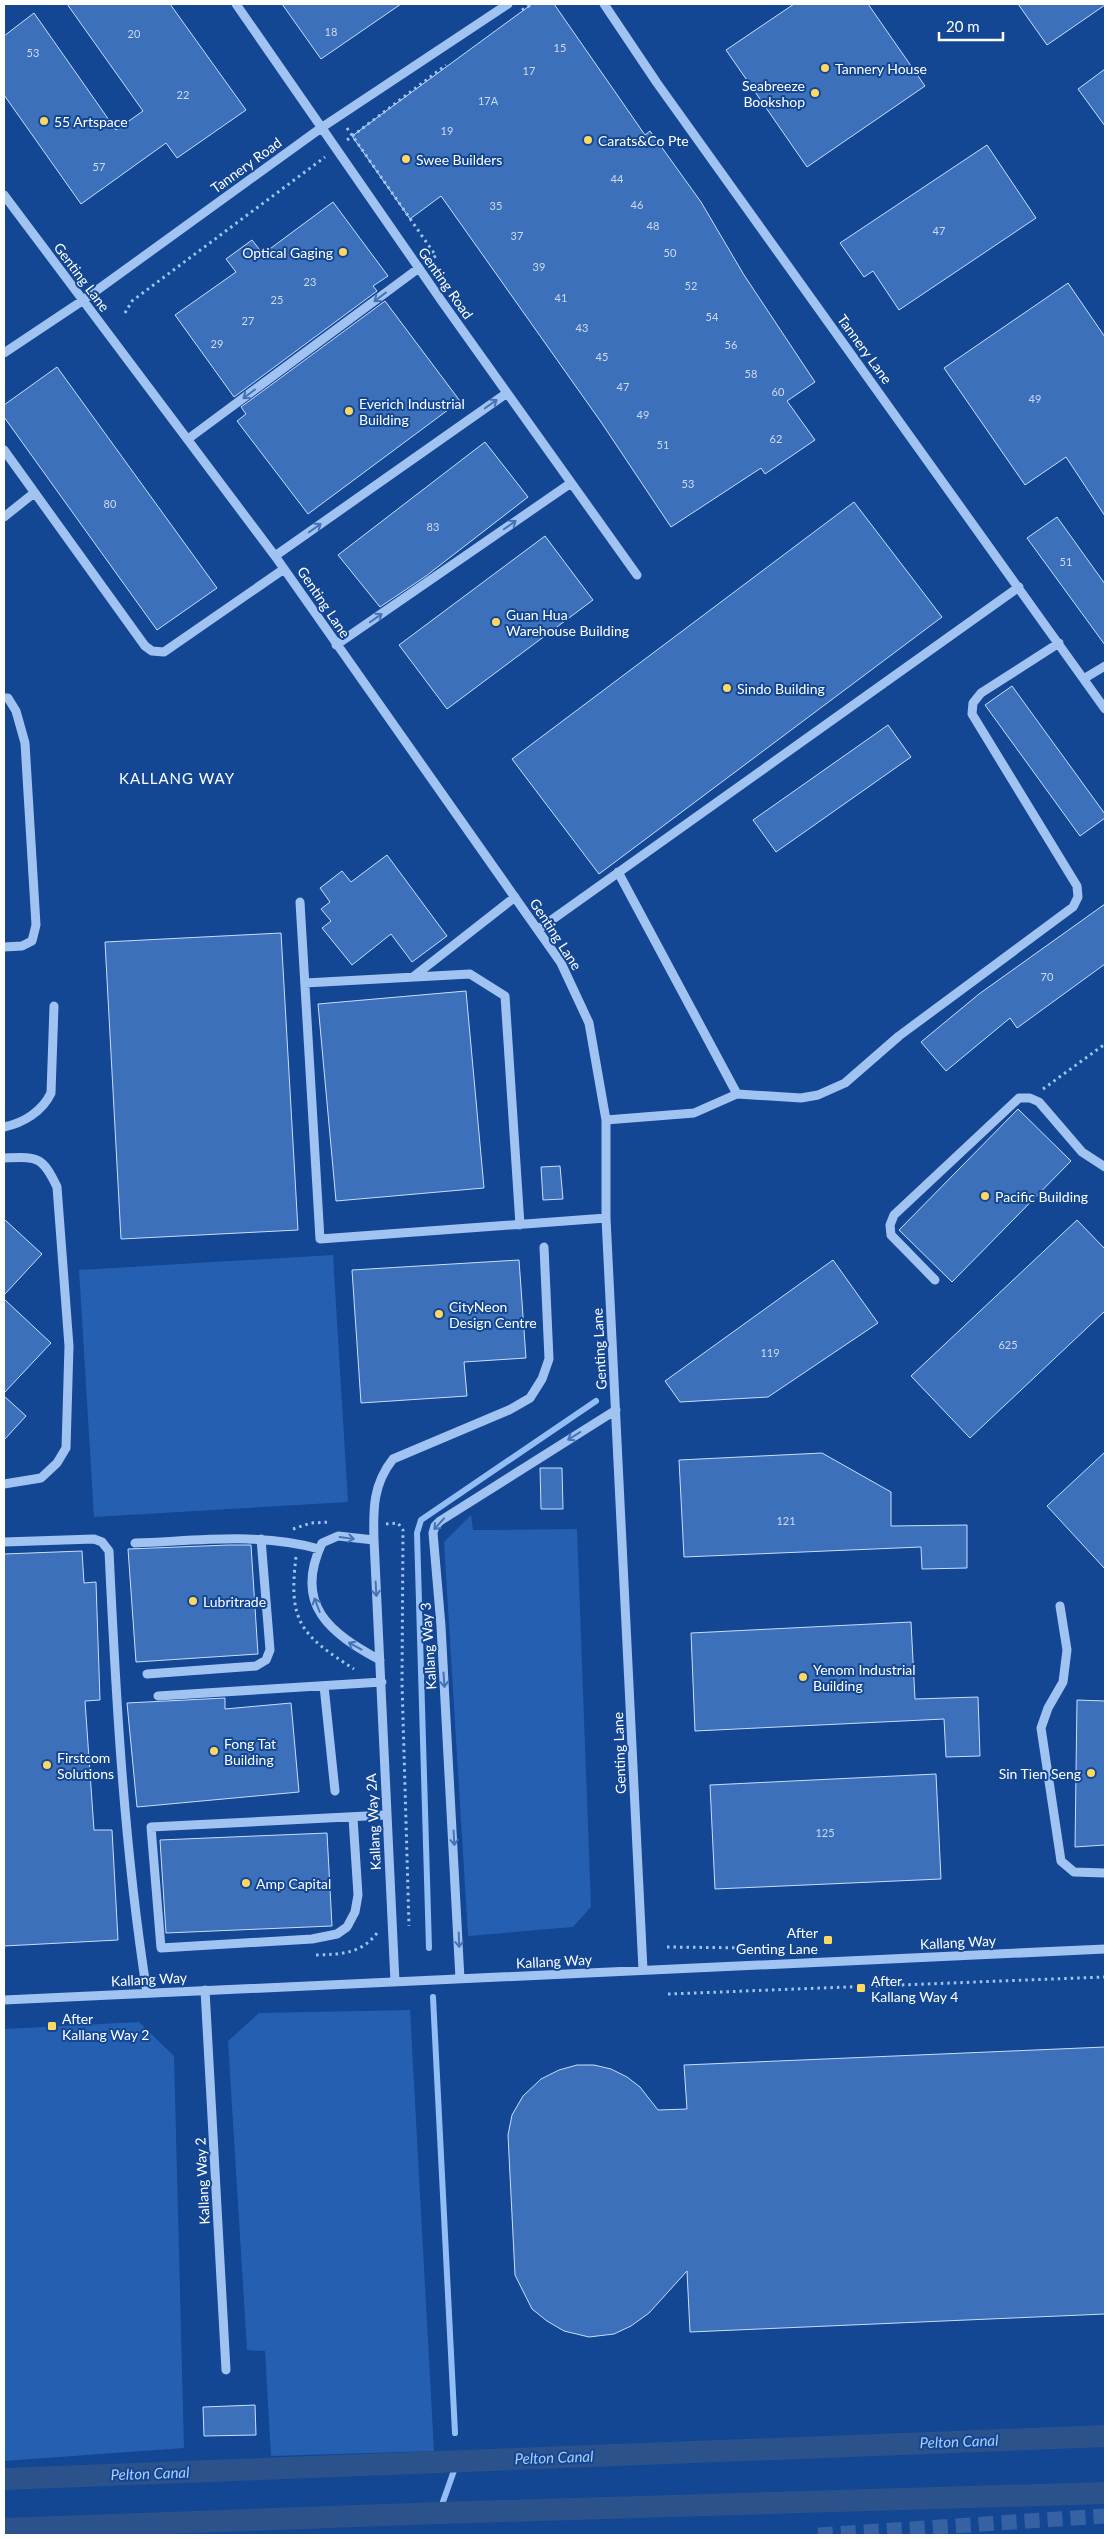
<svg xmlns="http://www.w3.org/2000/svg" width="1109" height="2539" font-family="Lato,sans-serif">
<rect width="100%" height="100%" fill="#134693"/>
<!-- green -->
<path fill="#255fb2" d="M 333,1255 L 348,1502 L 94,1517 L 79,1270 Z
M 471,1515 L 473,1530 L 577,1529 L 591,1907 L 573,1927 L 468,1936 L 444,1542 Z
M 410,2010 L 434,2451 L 271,2456 L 265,2351 L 247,2350 L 228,2041 L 259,2013 Z
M 139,2022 L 174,2056 L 184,2448 L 4,2461 L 4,2029 Z"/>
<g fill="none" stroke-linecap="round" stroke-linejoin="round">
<!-- stream -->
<path stroke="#93bdf5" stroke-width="6" d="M 429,1948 L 417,1533 L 421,1520 L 596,1401
M 433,1997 L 455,2433
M 439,2513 L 457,2462"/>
<!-- canal -->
<path stroke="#2c528b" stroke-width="22" d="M 4,2479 L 1105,2436
M 4,2529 L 439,2513 L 1105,2493"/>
</g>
<!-- building -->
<path fill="#3c70bb" stroke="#c9defd" d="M 67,4 L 170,4 L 246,110 L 177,158 L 166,143 L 81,204 L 4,95 L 4,36 L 34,13 L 116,130 L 143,111 Z
M 282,4 L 401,4 L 321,59 Z
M 532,4 L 554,4 L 645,135 L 650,131 L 701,202 L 744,275 L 815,382 L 787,401 L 815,440 L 765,474 L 761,468 L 671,527 L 601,422 L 441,196 L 410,219 L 352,136 Z
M 794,4 L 868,4 L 925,86 L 807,167 L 726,50 Z
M 1018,4 L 1105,4 L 1105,5 L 1047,45 Z
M 1105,69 L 1105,126 L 1078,89 Z
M 987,145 L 1036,218 L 899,310 L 873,271 L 864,277 L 840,243 Z
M 333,202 L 388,276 L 373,286 L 377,291 L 234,397 L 175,315 L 236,272 L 226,259 L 252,240 L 263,254 Z
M 1068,283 L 1105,337 L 1105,516 L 1066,457 L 1025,485 L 944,368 Z
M 385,301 L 460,401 L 308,514 L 237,421 L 246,414 L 241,407 Z
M 57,367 L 217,588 L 157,630 L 4,417 L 4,405 Z
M 485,442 L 528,497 L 426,576 L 380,607 L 338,555 Z
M 854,502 L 942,617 L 599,874 L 512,759 Z
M 1057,517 L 1105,584 L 1105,645 L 1027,538 Z
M 545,536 L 593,600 L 447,709 L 399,645 Z
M 1012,686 L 1105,814 L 1105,818 L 1080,836 L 985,705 Z
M 888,725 L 911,757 L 776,852 L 753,820 Z
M 387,855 L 447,936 L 412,962 L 391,934 L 352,965 L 322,928 L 331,921 L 321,909 L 330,902 L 320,888 L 342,871 L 351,882 Z
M 1105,904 L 1105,964 L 1017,1028 L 1010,1018 L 946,1071 L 921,1042 L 979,994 Z
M 281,933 L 298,1230 L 121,1239 L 105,942 Z
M 466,991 L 484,1188 L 336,1201 L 318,1004 Z
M 1018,1109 L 1071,1161 L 952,1282 L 899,1230 Z
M 560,1166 L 563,1199 L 543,1200 L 541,1167 Z
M 4,1219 L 42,1254 L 4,1295 Z
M 1077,1220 L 1105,1249 L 1105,1311 L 970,1438 L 911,1376 Z
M 519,1260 L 526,1358 L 464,1362 L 467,1396 L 361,1403 L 352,1270 Z
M 833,1260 L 878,1323 L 768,1397 L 680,1402 L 665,1381 Z
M 4,1299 L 51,1343 L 4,1393 Z
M 4,1396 L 26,1416 L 4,1440 Z
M 1105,1452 L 1105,1569 L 1047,1506 Z
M 822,1453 L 891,1492 L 891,1526 L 967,1525 L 967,1568 L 922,1569 L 921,1547 L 684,1557 L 679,1460 Z
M 540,1468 L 562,1468 L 563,1509 L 541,1509 Z
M 228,1545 L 251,1545 L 258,1654 L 136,1662 L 128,1549 Z
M 82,1551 L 84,1583 L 96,1582 L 100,1700 L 85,1701 L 94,1830 L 112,1830 L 118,1940 L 4,1946 L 4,1554 Z
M 911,1622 L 915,1699 L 978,1697 L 980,1756 L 946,1757 L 944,1719 L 695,1731 L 691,1633 Z
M 225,1698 L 225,1709 L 291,1703 L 299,1792 L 137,1807 L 127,1703 Z
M 1077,1700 L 1105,1701 L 1105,1845 L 1075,1847 Z
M 936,1774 L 941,1879 L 715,1889 L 710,1785 Z
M 327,1833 L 332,1926 L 166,1933 L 160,1840 Z
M 1105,2047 L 1105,2314 L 690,2332 L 687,2271 L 649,2313 L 631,2326 L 614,2334 L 589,2337 L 564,2331 L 547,2321 L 532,2309 L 515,2275 L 508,2135 L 512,2115 L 523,2096 L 541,2079 L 559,2070 L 577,2065 L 594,2065 L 611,2069 L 627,2077 L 640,2087 L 658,2110 L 687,2109 L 684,2065 Z
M 255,2405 L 256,2435 L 204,2436 L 203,2407 Z"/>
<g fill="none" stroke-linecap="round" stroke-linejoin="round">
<!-- highway-tunnel -->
<path stroke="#3662a3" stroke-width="15" stroke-dasharray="15 8" stroke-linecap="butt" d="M 818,2535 L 1105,2516"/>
<!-- path -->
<path stroke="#a1c3f2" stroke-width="3" stroke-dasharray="2.5 4" stroke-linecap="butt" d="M 522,10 L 532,4
M 347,128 L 436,256 L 429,260
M 347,140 L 446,65
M 125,313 L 132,301 L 325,157
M 1043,1089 L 1105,1044
M 386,1524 L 398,1523 L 403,1530 L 402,1683 L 409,1926
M 293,1529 L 311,1523 L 330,1522
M 296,1557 C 288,1622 301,1635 354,1669
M 667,1947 L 754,1948
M 316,1955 C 342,1954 361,1954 377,1933
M 668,1994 L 1105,1977"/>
<!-- minor -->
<path stroke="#a1c3f2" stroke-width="9" d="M 236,4 L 443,303 L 637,575
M 604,4 L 657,83 L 1105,709
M 4,195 L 275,556 L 561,963 L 589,1023 L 606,1120 L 606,1218 L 643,1970
M 4,353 L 82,301 L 321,128 L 508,4
M 188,439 L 419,268
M 4,450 L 145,646 L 152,651 L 164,652 L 284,569
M 4,517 L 34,493
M 275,556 L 507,393
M 336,645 L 571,483
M 1085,678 L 1105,666
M 4,698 L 8,698 L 16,711 L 25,743 L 36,925 L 32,941 L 22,946 L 4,947
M 618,872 L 737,1094
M 300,902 L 320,1239 L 606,1218
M 539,929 L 1019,587
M 413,977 L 515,897
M 305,983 L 470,974 L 505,996 L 520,1225
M 606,1120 L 694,1113 L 737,1094 L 801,1098 L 818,1095 L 845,1083 L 899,1036 L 1073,907 L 1078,897 L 1077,886 L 972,714 L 973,703 L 981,693 L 1059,643
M 4,1127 C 23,1123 42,1112 51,1093 L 54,1006
M 4,1158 C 37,1157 42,1155 57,1187 L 69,1346 L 66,1448 L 57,1463 L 41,1478 L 4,1484
M 935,1280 L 891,1235 L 890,1225 L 894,1215 L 1019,1098 L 1030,1098 L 1039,1102 L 1082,1152 L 1105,1167
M 374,1540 L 338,1536 L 322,1543 C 293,1605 330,1633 380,1660
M 4,1542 L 94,1539 L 102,1542 L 109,1551 C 116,1699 124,1847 147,1993
M 135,1543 C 196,1541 260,1532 319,1549
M 1060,1606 L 1067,1650 L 1063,1682 L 1048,1708 L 1041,1728 L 1061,1861 L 1074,1872 L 1105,1873
M 147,1674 L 256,1666 L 266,1660 L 270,1650 L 261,1539
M 324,1686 L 335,1791
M 158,1696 L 382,1682
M 353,1818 L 358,1895 L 355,1912 L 347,1927 L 337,1934 L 312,1939 L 161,1948 L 151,1827 L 386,1815
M 460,1979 L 441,1626 L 433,1533 L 435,1526 L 440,1521 L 616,1410
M 395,1982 L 374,1540 C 373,1509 373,1484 393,1459 L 509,1410 L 530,1398 L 542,1379 L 549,1359 L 544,1247
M 205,1990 L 226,2370
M 4,2000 L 1105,1949"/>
</g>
<!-- one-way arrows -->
<defs><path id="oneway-shaft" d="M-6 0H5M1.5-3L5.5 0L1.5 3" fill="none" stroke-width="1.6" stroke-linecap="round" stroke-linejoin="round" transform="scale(1.25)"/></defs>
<g stroke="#4572b4">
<use href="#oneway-shaft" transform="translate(380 297) rotate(143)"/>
<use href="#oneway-shaft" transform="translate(249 394) rotate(143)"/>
<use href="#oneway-shaft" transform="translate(491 404) rotate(-35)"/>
<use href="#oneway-shaft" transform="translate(510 525) rotate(-35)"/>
<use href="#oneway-shaft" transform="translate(315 528) rotate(-35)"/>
<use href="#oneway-shaft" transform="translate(376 618) rotate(-35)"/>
<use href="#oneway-shaft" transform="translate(574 1436) rotate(148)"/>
<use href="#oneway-shaft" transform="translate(439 1524) rotate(132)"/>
<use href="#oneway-shaft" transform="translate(347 1538) rotate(8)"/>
<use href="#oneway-shaft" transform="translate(376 1589) rotate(87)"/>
<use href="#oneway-shaft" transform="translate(317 1605) rotate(-111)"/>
<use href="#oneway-shaft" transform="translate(355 1646) rotate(-151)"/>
<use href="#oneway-shaft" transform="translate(444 1680) rotate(86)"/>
<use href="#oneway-shaft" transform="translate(454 1838) rotate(87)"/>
<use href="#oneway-shaft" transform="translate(459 1940) rotate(88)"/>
</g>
<!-- markers -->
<g fill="#ffd862" stroke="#134693" stroke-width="2">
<circle cx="825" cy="68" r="5"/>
<circle cx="815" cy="93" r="5"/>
<circle cx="44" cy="121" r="5"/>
<circle cx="588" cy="140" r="5"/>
<circle cx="406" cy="159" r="5"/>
<circle cx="343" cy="252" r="5"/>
<circle cx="349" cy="411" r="5"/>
<circle cx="496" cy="622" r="5"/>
<circle cx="727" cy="688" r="5"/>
<circle cx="985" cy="1196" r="5"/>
<circle cx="439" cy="1314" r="5"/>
<circle cx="193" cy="1601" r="5"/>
<circle cx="803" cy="1677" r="5"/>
<circle cx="214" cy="1751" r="5"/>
<circle cx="47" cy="1765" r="5"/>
<circle cx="1091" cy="1773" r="5"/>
<circle cx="246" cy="1883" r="5"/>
<rect x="823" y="1935" width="10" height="10" rx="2.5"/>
<rect x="856" y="1983" width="10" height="10" rx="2.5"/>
<rect x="47" y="2021" width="10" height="10" rx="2.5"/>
</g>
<g text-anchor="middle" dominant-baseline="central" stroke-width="4" stroke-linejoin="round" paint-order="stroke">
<!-- number labels -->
<g font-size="11" fill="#cedbee">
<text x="331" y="31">18</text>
<text x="134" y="33">20</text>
<text x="560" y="47">15</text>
<text x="33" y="52">53</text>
<text x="529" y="70">17</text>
<text x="183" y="94">22</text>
<text x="488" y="100">17A</text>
<text x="447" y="130">19</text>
<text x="99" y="166">57</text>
<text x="617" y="178">44</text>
<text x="637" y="204">46</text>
<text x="496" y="205">35</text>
<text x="653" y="225">48</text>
<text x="939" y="230">47</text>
<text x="517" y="235">37</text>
<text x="670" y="252">50</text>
<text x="539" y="266">39</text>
<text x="310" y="281">23</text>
<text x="691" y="285">52</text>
<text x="561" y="297">41</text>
<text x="277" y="299">25</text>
<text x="712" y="316">54</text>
<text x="248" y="320">27</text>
<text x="582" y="327">43</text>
<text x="217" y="343">29</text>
<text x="731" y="344">56</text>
<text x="602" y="356">45</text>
<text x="751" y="373">58</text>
<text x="623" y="386">47</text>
<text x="778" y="391">60</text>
<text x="1035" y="398">49</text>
<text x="643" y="414">49</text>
<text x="776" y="438">62</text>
<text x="663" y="444">51</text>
<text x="688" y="483">53</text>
<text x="110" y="503">80</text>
<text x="433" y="526">83</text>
<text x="1066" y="561">51</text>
<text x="1047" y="976">70</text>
<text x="1008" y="1344">625</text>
<text x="770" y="1352">119</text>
<text x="786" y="1520">121</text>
<text x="825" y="1832">125</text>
</g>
<!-- poi labels -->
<g font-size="14" fill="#fff" stroke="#134693" text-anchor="start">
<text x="835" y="68">Tannery House</text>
<text x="805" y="85" text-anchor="end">Seabreeze<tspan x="805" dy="16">Bookshop</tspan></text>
<text x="54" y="121">55 Artspace</text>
<text x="598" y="140">Carats&amp;Co Pte</text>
<text x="416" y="159">Swee Builders</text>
<text x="333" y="252" text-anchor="end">Optical Gaging</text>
<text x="359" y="403">Everich Industrial<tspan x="359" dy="16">Building</tspan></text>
<text x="506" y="614">Guan Hua<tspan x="506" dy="16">Warehouse Building</tspan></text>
<text x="737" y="688">Sindo Building</text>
<text x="995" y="1196">Pacific Building</text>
<text x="449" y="1306">CityNeon<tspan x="449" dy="16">Design Centre</tspan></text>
<text x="203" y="1601">Lubritrade</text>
<text x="813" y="1669">Yenom Industrial<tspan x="813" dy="16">Building</tspan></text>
<text x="224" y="1743">Fong Tat<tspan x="224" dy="16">Building</tspan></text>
<text x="57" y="1757">Firstcom<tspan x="57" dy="16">Solutions</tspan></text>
<text x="1081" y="1773" text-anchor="end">Sin Tien Seng</text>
<text x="256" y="1883">Amp Capital</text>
<text x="818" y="1932" text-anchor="end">After<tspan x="818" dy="16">Genting Lane</tspan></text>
<text x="871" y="1980">After<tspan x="871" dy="16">Kallang Way 4</tspan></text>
<text x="62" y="2018">After<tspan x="62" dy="16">Kallang Way 2</tspan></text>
</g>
<!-- street labels -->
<g font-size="14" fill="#fff" stroke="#134693">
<text transform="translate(246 165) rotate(-36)">Tannery Road</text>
<text transform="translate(82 277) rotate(53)">Genting Lane</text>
<text transform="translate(446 283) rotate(55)">Genting Road</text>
<text transform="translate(865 349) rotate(54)">Tannery Lane</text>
<text transform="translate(324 602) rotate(56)">Genting Lane</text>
<text transform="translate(556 934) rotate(57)">Genting Lane</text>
<text transform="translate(599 1349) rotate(-93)">Genting Lane</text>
<text transform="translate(428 1646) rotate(-94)">Kallang Way 3</text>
<text transform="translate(619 1753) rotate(-92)">Genting Lane</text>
<text transform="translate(373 1822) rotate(-93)">Kallang Way 2A</text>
<text transform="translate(958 1942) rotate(-3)">Kallang Way</text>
<text transform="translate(554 1961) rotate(-3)">Kallang Way</text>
<text transform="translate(149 1979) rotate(-3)">Kallang Way</text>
<text transform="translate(202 2181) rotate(-93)">Kallang Way 2</text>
</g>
<!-- neighbourhood labels -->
<g font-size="15" letter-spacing="1" fill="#fff" stroke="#134693">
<text x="177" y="778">KALLANG WAY</text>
</g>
<!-- water labels -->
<g font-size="15" font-style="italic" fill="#adcdf9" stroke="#134693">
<text transform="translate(959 2441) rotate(-2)">Pelton Canal</text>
<text transform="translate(554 2457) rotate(-2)">Pelton Canal</text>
<text transform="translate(150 2473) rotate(-2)">Pelton Canal</text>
</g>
</g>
<!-- border -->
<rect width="1109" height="2539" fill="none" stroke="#ffffff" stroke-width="10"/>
<!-- scale -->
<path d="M939 32v8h64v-8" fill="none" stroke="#ffffff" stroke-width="2.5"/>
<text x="946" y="32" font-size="15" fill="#ffffff" stroke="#134693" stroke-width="4" paint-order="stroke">20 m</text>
</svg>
